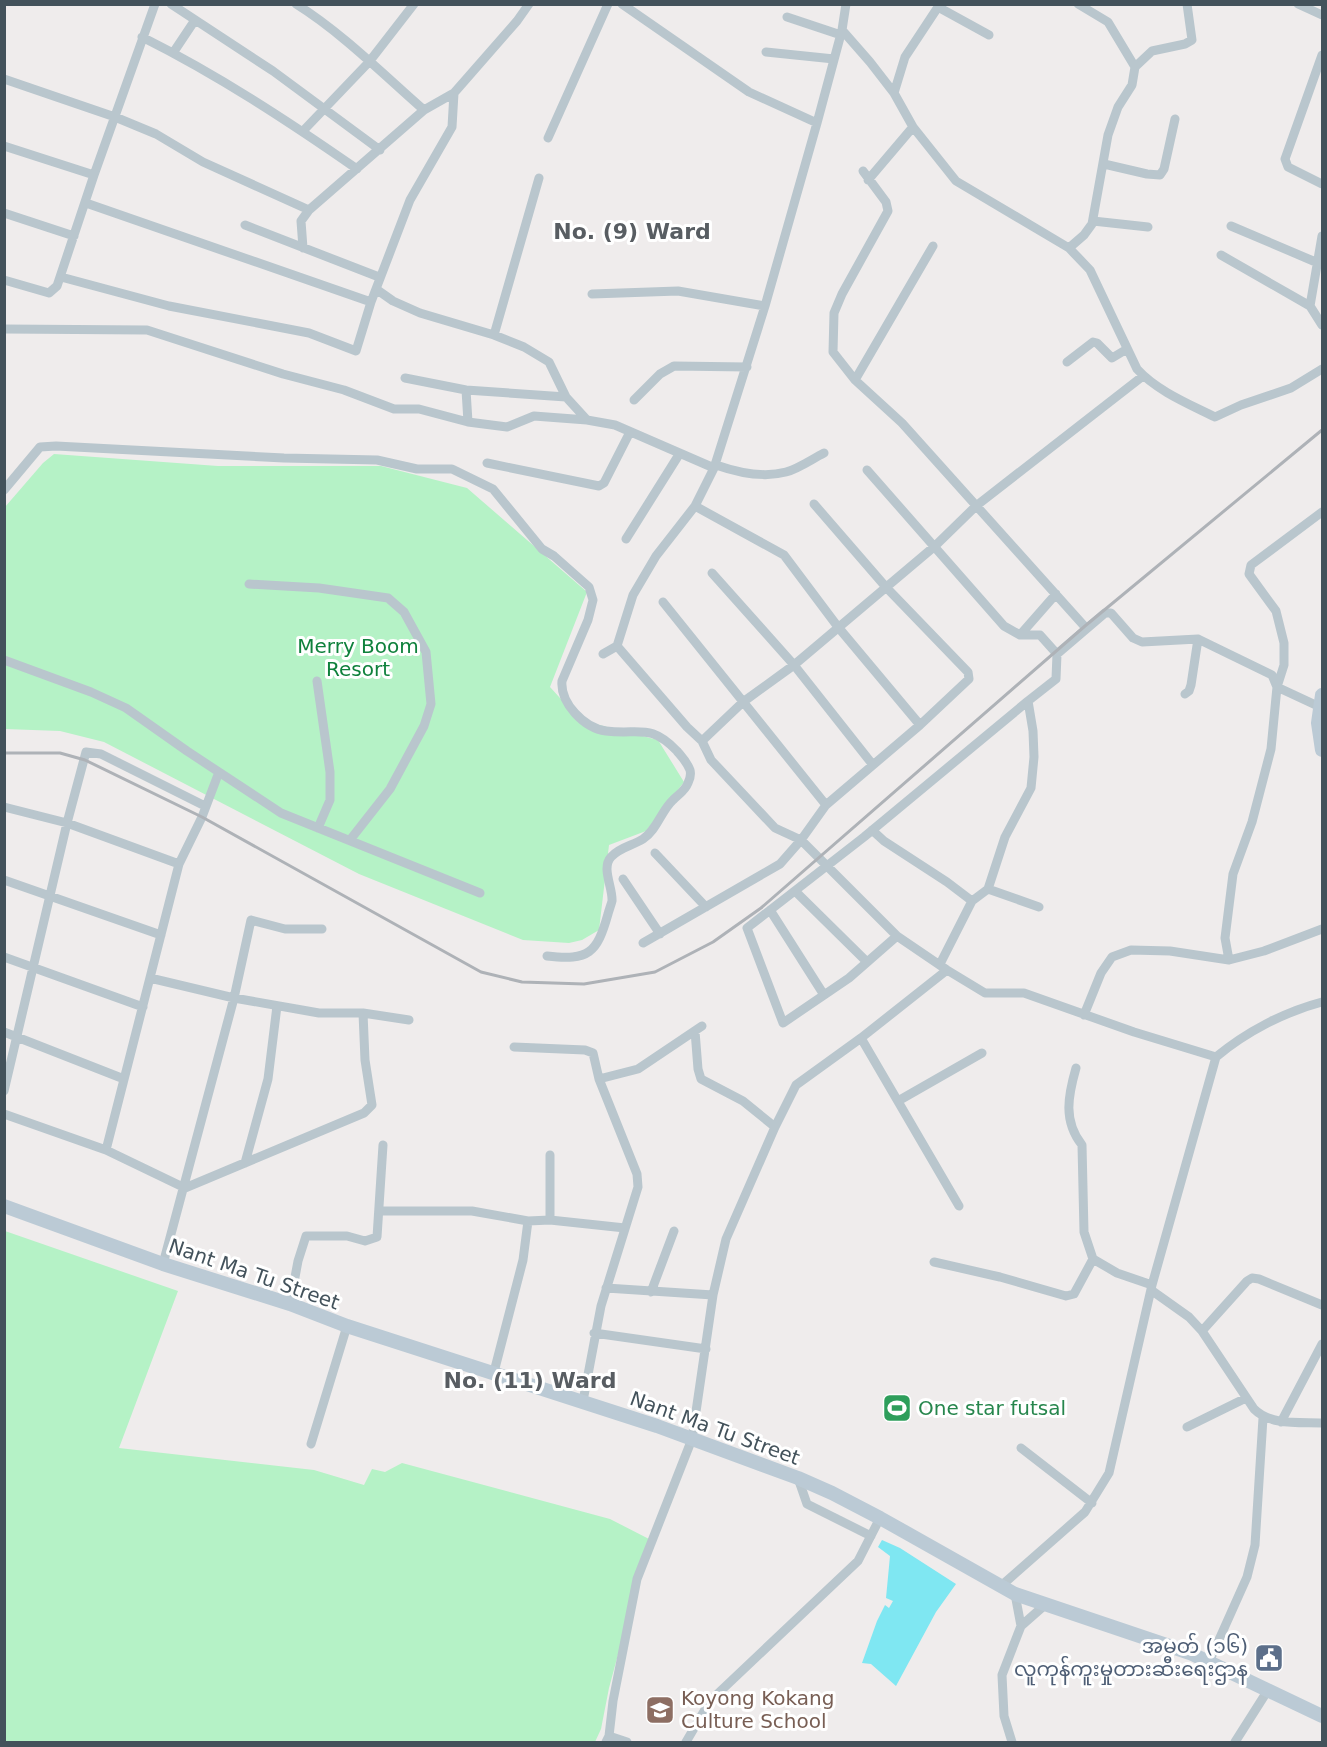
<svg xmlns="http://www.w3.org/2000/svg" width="1327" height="1747" font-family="'DejaVu Sans','Noto Sans Myanmar',sans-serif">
<rect width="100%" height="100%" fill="#efecec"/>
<!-- green -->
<path fill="#b5f2c6" d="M 54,454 L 218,466 L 381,466 L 467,488 L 587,592 L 550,687 L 580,720 L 658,740 L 684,782 L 646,831 L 609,845 L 599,930 L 582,940 L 569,943 L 523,940 L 359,874 L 104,742 L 60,731 L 5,729 L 5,507 L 43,463 Z
M 5,1231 L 178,1291 L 119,1448 L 314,1470 L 364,1485 L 372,1469 L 385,1472 L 402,1463 L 610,1519 L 649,1539 L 609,1688 L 601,1729 L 595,1742 L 5,1742 Z"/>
<!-- water -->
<path fill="#7fe7f2" d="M 882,1540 L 900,1548 L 956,1584 L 936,1612 L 896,1686 L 871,1664 L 862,1663 L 877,1621 L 885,1605 L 889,1608 L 893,1601 L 886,1598 L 890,1556 L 878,1547 Z"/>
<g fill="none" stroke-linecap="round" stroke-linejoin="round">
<!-- street -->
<path stroke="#b9c6cd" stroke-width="9" d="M 171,4 L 273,71 L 380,150
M 296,4 C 341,32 384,75 424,110
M 622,4 L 749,92 L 817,123
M 1078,4 L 1108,22 L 1135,67
M 1298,4 L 1322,15
M 938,7 L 989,35
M 787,17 L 841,35
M 842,30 L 870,62 L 894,93 L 913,127 L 956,181 L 1069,248 L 1090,270 L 1137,369 C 1157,391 1189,404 1215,417 L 1241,405 L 1291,388 L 1322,369
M 142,37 C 218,75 288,121 357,169
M 766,52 L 834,59
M 173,53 L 195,20
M 1322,55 L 1285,159 L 1288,167 L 1322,184
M 4,79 L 115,117 L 156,134 L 203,162 L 309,210 L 424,110 L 454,93 L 517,21 L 529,4
M 894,93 L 905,57 L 940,4
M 303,131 L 369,62 L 414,4
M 548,138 L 608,4
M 4,146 L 94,175
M 1104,164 L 1147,174 L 1160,175 L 1164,169 L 1175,119
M 863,171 L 886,202 L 888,211 L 842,294 L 834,313 L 833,352 L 855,380 L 902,423 L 1086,628
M 868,180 L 913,127
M 86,203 L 371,302 L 410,200 L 452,127 L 454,93
M 4,213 L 74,236
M 1093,221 L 1148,227
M 245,225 L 379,277
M 1231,226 L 1318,263
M 1322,236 L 1310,306 L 1322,325
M 303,248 L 301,221 L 309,210
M 1069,248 L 1084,235 L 1092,224 L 1108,135 L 1118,107 L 1132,85 L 1135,67 L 1152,51 L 1185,44 L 1192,40 L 1187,4
M 1221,255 L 1310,306
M 61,277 L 169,306 L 309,333 L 356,351 L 371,302
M 4,280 L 49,293 L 57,286 L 94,175 L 155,4
M 376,289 L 393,301 L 420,313 L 494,335 L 524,347 L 549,362 L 566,397 L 587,420
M 592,294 L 678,291 L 765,306
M 4,329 L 147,330 L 283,374 L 344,390 L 394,409 L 419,409 L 468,422 L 466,390
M 494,335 L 539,178
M 1067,362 L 1093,342 L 1097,343 L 1112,358 L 1127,349
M 1143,376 L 976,506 L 935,546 L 794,665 L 743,702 L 702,741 L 711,760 L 775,828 L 801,840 L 897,936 L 947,970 L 985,993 L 1024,993 L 1134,1032 L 1216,1057
M 405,378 L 466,390 L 566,397
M 855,380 L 933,246
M 634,400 L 660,374 L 674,366 L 747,367
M 468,422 L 507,427 L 534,416 L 587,420 L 615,425 L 714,468 L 765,306 L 817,123 L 842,30 L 846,4
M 487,463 L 599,486 L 604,483 L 630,432
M 716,465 C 736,472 764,478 786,472 C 798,469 812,459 824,453
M 867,470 L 1004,626 L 1020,635 L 1040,635 L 1057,654
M 4,490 L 40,447 L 56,446 L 284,458 L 377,460 L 417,469 L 452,469 L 493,489 L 542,549 L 554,556 L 589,587 L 593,600 L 588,620 L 562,681 C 560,703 584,728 606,731 C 640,735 650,723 677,751 C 682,757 687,762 690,770 C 691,774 690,779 688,783 C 685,791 679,794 673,800 C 661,811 657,830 643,839 C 632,846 620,847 611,857 C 601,868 613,888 612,901 C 611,905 609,910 608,914 C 597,953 589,961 547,956
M 695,506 L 784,555 L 838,627 L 920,725
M 626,539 L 680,453
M 712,573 L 794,665 L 873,765
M 249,584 L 319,588 L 388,598 L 404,612 L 426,652 L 431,704 L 424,726 L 390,789 L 350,840
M 663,602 L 826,805
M 1020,635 L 1056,594
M 617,646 L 687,727 L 702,741
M 603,654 L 617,646 L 633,595 L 656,556 L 695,506 L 714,468
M 4,660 L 91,692 L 126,708 L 187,751 L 281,813 L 480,893
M 317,681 L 330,772 L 330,800 L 318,828
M 1185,694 L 1189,691 L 1191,685 L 1198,639
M 4,807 L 67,823 L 179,864
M 872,830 L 884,841 L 947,882 L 972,901
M 655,853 L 706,907
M 623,879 L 660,934
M 4,880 L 161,935
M 988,889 L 1039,907
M 795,891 L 867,962
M 770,910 L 824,995
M 897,936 L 849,978 L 783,1023 L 747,928 L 864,837 L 1028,701
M 643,943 L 780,864 L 801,840 L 826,805 L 920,725 L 969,679 L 968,672 L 885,586 L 814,504
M 4,957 L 143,1007
M 1229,960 L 1225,938 L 1233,874 L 1252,822 L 1271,749 L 1277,687 L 1284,665 L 1284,643 L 1276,611 L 1249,574 L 1251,565 L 1322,512
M 940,964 L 972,901 L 988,889 L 1005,837 L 1031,788 L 1034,757 L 1033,731 L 1028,701 L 1056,679 L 1057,654 L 1105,613 L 1111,613 L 1133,638 L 1142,642 L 1198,639 L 1272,675 L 1277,687 L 1320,707
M 150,978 L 234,998 L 319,1013 L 363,1013 L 409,1020
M 1084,1015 L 1101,973 L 1112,957 L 1131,950 L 1170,951 L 1229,960 L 1264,951 L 1322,929
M 695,1031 L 698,1069 L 701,1079 L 743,1101 L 775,1127
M 4,1032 L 124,1079
M 861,1038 L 959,1206
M 514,1047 L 585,1050 L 593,1053 L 599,1079 L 637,1174 L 638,1187 L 601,1306 L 583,1401
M 1076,1068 C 1068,1096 1063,1121 1082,1145 L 1084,1232 L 1093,1259 L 1117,1273 L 1152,1285
M 599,1079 L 638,1069 L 702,1026
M 4,1091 L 67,823 L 86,752 L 101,754 L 205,806
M 898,1101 L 982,1053
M 4,1114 L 106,1150 L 185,1188 L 364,1113 L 372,1105 L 365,1060 L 363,1013
M 106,1150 L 179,864 L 202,817 L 219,772
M 245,1163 L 268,1079 L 277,1006
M 380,1211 L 472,1211 L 528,1221 L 550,1220 L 625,1228
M 550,1220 L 550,1155
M 934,1262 L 1000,1277 L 1066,1296 L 1074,1294 L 1093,1259
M 163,1264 L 234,998 L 251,920 L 285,929 L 322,929
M 606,1288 L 713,1295
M 1151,1290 L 1189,1317 L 1202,1331 L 1254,1409 C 1271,1426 1300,1422 1322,1423
M 651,1292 L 674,1231
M 290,1304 L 298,1261 L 306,1236 L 347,1236 L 365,1241 L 377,1237 L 383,1145
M 1202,1331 L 1247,1281 L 1252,1278 L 1259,1279 L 1322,1305
M 594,1333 L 706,1349
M 494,1372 L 523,1260 L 528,1221
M 1281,1422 L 1322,1344
M 1187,1427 L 1246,1398
M 311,1444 L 347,1326
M 1021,1448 L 1092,1503
M 798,1478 L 807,1504 L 871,1536
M 1001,1586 L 1085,1512 L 1109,1473 L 1152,1285 L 1216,1057 C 1246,1032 1284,1012 1322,1002
M 1015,1594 L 1021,1626 L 1046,1604
M 1209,1662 L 1247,1577 L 1255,1545 L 1263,1418
M 609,1736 L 627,1742
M 606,1742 L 609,1736 L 613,1701 L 637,1579 L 692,1439 L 713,1295 L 726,1239 L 775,1127 L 796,1085 L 861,1038 L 947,970
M 686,1742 L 710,1701 L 858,1561 L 880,1518
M 1012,1742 L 1004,1716 L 1002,1675 L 1021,1626
M 1235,1742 L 1268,1690"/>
<!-- secondary -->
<path stroke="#bbcad5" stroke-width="14" d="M 1322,695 L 1318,723 L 1322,750
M 4,1206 L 163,1264 L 290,1304 L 347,1326 L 657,1426 L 798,1478 L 832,1493 L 880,1518 L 1015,1594 L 1190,1653 L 1322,1716"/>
<!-- rail -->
<path stroke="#aeb2b7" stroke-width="3" d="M 4,753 L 60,753 L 85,760 L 202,817 L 481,972 L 522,982 L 584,984 L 655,972 L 713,942 L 761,908 L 1085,626 L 1322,430"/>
</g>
<!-- icons -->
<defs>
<g id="stadium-square" transform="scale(1.5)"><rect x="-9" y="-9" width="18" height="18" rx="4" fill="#2e9e5b" stroke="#fff"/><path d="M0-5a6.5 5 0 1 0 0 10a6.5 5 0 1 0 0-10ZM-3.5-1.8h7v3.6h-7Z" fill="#fff"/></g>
<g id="civic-square" transform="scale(1.5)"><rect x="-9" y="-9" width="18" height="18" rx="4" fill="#5c6f8a" stroke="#fff"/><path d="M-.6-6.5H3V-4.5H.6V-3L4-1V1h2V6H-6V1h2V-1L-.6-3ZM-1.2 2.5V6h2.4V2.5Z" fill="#fff"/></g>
<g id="school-square" transform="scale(1.5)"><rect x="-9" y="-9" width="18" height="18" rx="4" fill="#8d6e63" stroke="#fff"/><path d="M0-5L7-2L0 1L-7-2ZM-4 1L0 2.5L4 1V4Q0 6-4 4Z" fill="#fff"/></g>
</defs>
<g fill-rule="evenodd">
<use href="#stadium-square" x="897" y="1408"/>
<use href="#civic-square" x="1269" y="1658"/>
<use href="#school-square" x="660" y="1710"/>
</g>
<g text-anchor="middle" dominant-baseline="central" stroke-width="6" stroke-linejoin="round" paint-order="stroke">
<!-- park labels -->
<g font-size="20" fill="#0f813c" stroke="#fff">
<text x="358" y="646">Merry Boom<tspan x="358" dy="23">Resort</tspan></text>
</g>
<!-- street labels -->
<g font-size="20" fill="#43525b" stroke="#fff">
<text transform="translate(254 1274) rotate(19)">Nant Ma Tu Street</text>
<text transform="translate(715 1428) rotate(20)">Nant Ma Tu Street</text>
</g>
<!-- leisure labels -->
<g font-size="20" fill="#27864d" stroke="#fff" text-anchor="start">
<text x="918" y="1408">One star futsal</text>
</g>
<!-- service labels -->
<g font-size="20" fill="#4e5e75" stroke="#fff" text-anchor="end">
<text x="1248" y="1646">အမှတ် (၁၆)<tspan x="1248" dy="23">လူကုန်ကူးမှုတားဆီးရေးဌာန</tspan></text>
</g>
<!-- education labels -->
<g font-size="20" fill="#785e54" stroke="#fff" text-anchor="start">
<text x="681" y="1698">Koyong Kokang<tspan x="681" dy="23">Culture School</tspan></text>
</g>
<!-- quarter labels -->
<g font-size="22" font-weight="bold" fill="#585d62" stroke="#fff">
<text x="632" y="231">No. (9) Ward</text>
<text x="530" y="1380">No. (11) Ward</text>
</g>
</g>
<!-- border -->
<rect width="1327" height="1747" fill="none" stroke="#43525b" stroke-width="12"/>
</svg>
